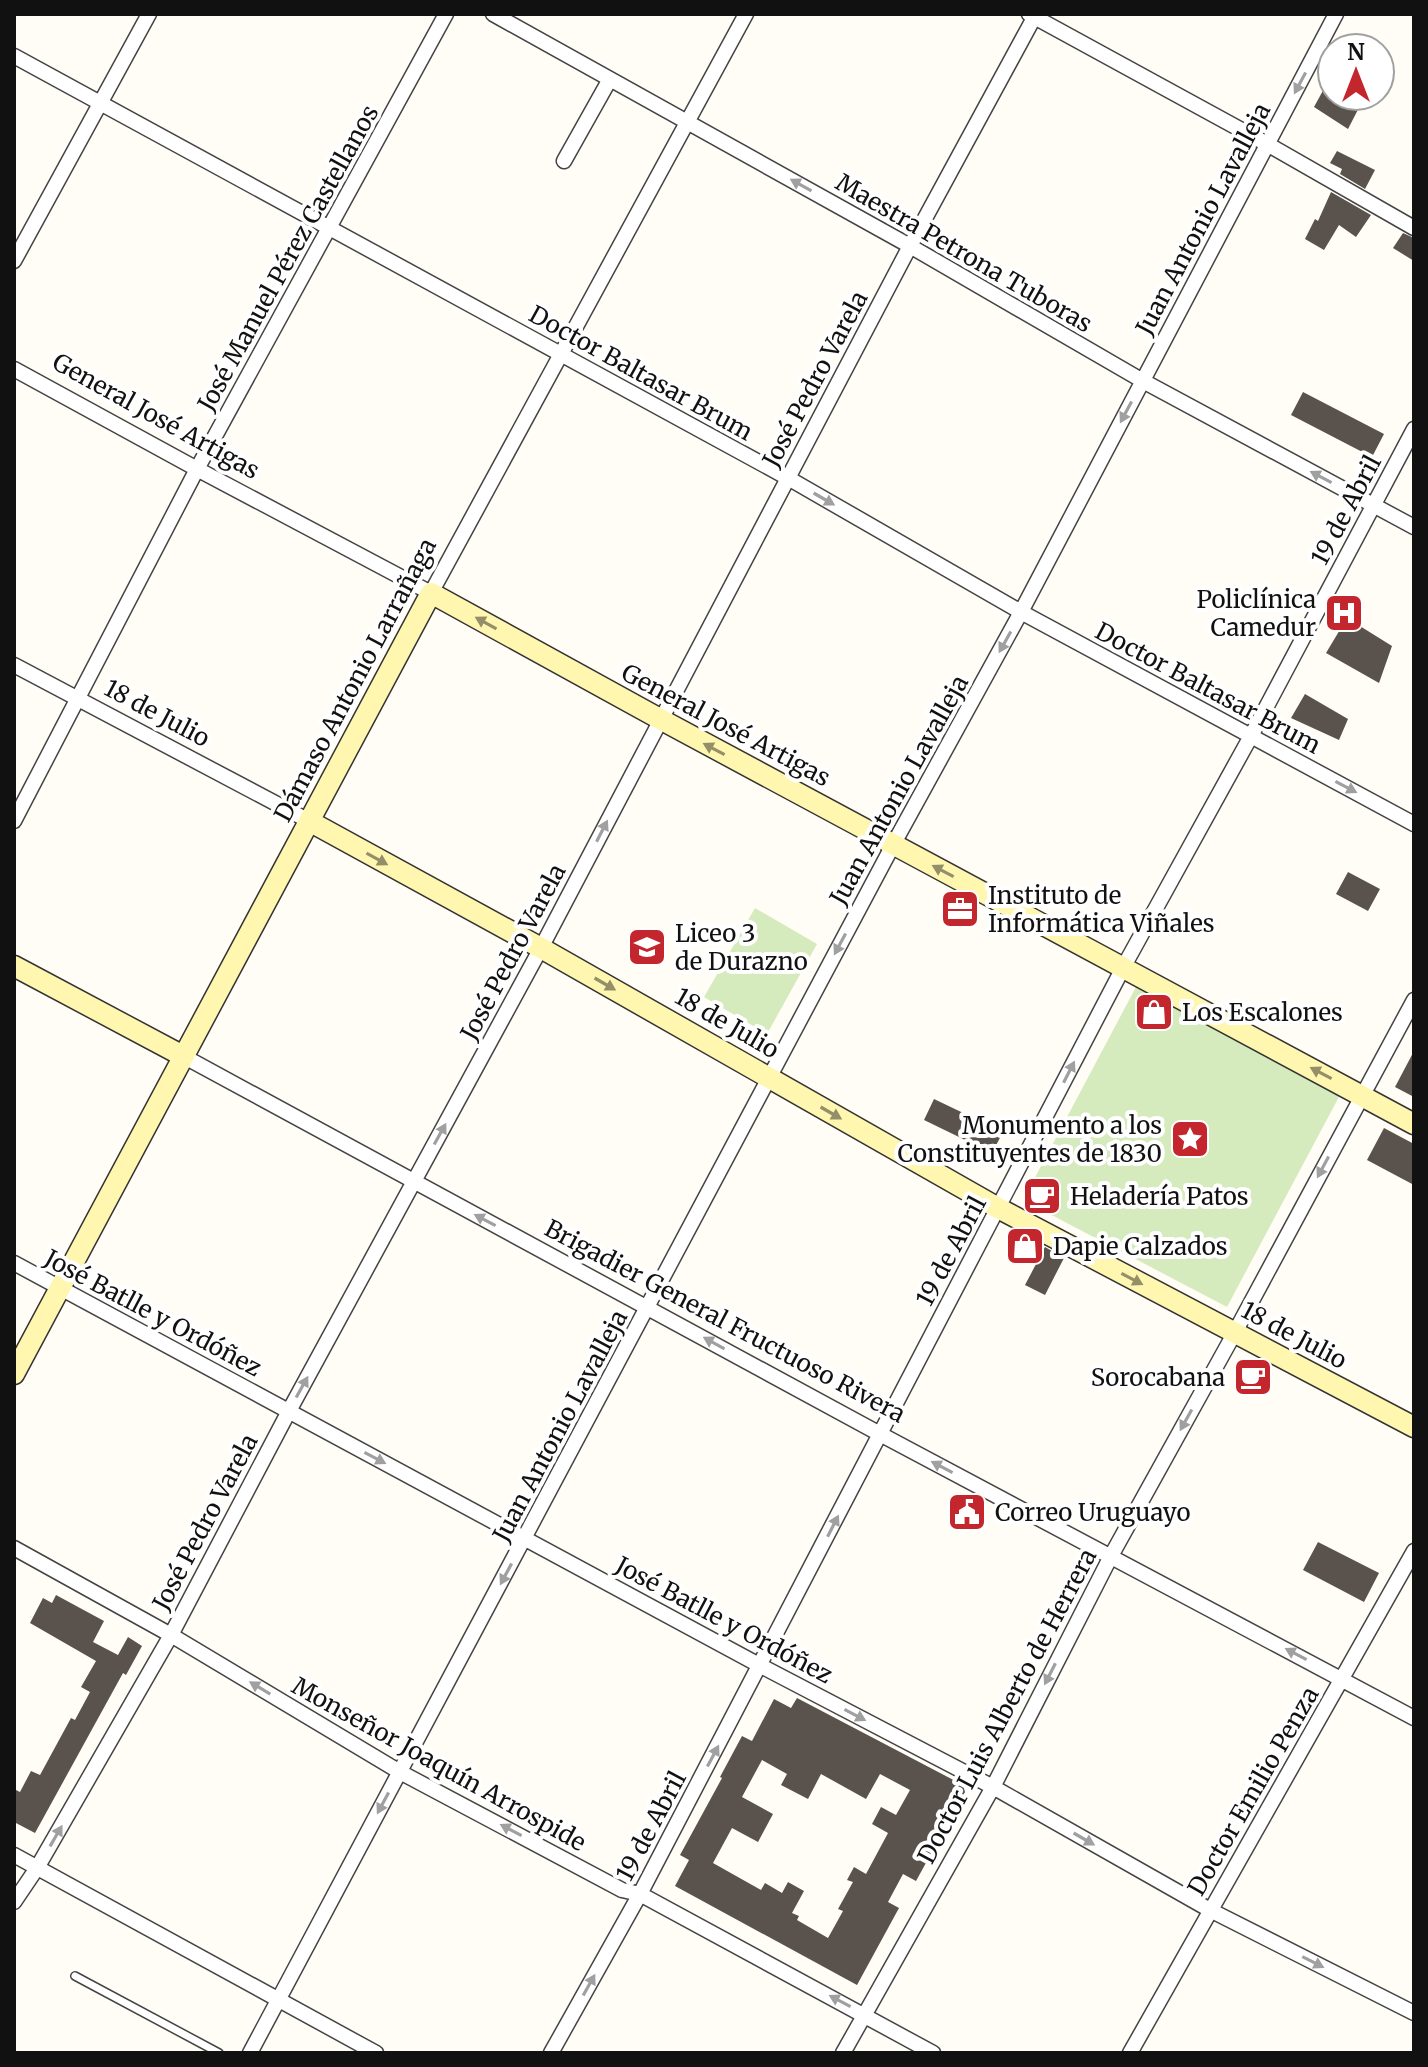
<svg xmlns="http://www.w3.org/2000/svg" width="1428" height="2067" font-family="Merriweather,serif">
<rect width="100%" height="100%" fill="#fffdf5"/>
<!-- green -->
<path fill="#d5ebbd" d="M 755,908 L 817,944 L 767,1034 L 704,997 Z
M 1136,987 L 1340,1095 L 1227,1307 L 1023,1200 Z"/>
<!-- building -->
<path fill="#5a524d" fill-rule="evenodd" d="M 1332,74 L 1332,96 L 1365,96 L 1348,129 L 1314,107 Z
M 1337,151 L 1375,170 L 1365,189 L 1340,174 L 1342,169 L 1330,163 Z
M 1331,192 L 1371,215 L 1356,237 L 1339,225 L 1324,250 L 1305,239 L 1315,219 L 1318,221 Z
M 1403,233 L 1414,238 L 1414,261 L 1393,248 Z
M 1303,392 L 1384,434 L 1372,457 L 1291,415 Z
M 1347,618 L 1392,646 L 1379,683 L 1326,653 Z
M 1305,694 L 1348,719 L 1339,740 L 1291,718 Z
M 1348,872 L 1380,889 L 1368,911 L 1336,894 Z
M 1414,1051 L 1414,1097 L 1395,1087 Z
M 934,1099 L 1003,1132 L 992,1153 L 924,1120 Z
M 1384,1128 L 1414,1144 L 1414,1185 L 1367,1160 Z
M 1045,1247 L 1064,1258 L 1045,1295 L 1025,1285 Z
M 1248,1358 L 1270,1370 L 1256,1396 L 1235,1384 Z
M 1318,1542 L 1379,1573 L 1364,1602 L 1303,1570 Z
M 56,1595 L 104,1621 L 93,1642 L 118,1655 L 128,1637 L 142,1646 L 126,1675 L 123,1673 L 35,1833 L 14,1822 L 14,1789 L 20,1792 L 31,1771 L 40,1775 L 71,1718 L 75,1720 L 90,1692 L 81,1687 L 96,1661 L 30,1623 L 43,1598 L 52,1603 Z
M 797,1698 L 963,1785 L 965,1792 L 916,1881 L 903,1874 L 888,1902 L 899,1908 L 857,1985 L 675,1886 L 689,1860 L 680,1855 L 722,1778 L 720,1777 L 742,1736 L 752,1741 L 774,1699 L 791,1708 ZM 762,1760 L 787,1774 L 781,1785 L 808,1799 L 821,1774 L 866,1799 L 880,1774 L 910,1790 L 896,1815 L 881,1807 L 872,1824 L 888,1833 L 866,1874 L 854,1867 L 847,1880 L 853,1882 L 838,1909 L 843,1911 L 828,1938 L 797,1920 L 799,1916 L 792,1913 L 804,1891 L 788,1882 L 782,1893 L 765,1883 L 761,1890 L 713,1863 L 732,1828 L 758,1842 L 773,1814 L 742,1797 Z"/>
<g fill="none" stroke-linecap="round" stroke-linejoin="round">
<!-- lane casing -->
<g stroke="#444" stroke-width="10">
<path id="lane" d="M 75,1976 L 219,2053"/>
</g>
<!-- street casing -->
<g stroke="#444" stroke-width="17">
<path id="street" d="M 493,14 L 910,246 L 1143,381 L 1414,527
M 1029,14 L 1267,144 L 1414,228
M 14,56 L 788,478 L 1021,612 L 1414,824
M 564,161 L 610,79
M 14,261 L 149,14
M 14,369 L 197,469 L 431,593 L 746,14
M 14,665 L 309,821
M 14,821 L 197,469 L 446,14
M 183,1056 L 880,1434 L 1414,1718
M 14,1263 L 761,1666 L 993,1787 L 1210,1910 L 1414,2013
M 14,1548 L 171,1635 L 400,1772 L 622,1890 L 640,1894 L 933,2053
M 14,1855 L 376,2053
M 14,1902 L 37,1868 L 171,1635 L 289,1411 L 541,948 L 910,246 L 1036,14
M 250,2053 L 893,845 L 1021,612 L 1336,14
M 551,2053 L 640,1894 L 1124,966 L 1251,736 L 1414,429
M 843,2053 L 993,1787 L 1111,1556 L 1234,1334 L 1414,1000
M 1130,2053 L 1414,1551"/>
</g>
<!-- secondary casing -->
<g stroke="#333" stroke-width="23">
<path id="secondary" d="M 309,821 L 541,948 L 998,1208 L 1414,1427
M 14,966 L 183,1056
M 14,1374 L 431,593 L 660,719 L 1414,1124"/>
</g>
<!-- lane -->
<use href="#lane" stroke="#fff" stroke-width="7"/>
<!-- street -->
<use href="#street" stroke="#fff" stroke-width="14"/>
<!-- secondary -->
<use href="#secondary" stroke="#fff6b0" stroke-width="20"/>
</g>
<!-- one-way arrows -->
<defs><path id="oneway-solid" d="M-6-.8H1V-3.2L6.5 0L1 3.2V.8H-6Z" transform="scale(2)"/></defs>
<g fill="#a0a0a0">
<use href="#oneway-solid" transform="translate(1300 83) rotate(118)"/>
<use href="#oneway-solid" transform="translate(801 185) rotate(-151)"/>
<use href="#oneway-solid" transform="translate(1126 412) rotate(118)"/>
<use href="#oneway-solid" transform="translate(1321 477) rotate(-152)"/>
<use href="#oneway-solid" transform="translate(824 499) rotate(30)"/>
<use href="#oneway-solid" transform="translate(1005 642) rotate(119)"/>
<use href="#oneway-solid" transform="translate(1346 787) rotate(28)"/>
<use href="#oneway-solid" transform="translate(602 831) rotate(-63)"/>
<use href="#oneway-solid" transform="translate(840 944) rotate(118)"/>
<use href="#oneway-solid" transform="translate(1069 1072) rotate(-63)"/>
<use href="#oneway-solid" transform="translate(440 1134) rotate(-61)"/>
<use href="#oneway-solid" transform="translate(1323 1167) rotate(118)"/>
<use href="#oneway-solid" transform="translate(485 1220) rotate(-152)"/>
<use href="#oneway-solid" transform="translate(714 1343) rotate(-151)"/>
<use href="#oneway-solid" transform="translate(302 1387) rotate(-61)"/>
<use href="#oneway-solid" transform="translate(1186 1420) rotate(119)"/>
<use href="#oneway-solid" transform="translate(375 1458) rotate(28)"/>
<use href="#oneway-solid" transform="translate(942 1467) rotate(-152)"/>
<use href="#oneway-solid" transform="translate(833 1526) rotate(-63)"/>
<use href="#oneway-solid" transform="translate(506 1574) rotate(118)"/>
<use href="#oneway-solid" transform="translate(1296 1654) rotate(-152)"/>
<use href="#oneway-solid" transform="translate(1050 1674) rotate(117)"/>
<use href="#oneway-solid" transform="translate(260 1688) rotate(-149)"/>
<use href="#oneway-solid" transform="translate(855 1715) rotate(28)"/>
<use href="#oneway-solid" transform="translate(713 1756) rotate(-62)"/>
<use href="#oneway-solid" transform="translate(383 1803) rotate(118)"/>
<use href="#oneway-solid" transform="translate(511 1830) rotate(-152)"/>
<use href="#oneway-solid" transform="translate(56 1836) rotate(-60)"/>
<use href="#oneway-solid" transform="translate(1084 1839) rotate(30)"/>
<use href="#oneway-solid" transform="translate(1313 1962) rotate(27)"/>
<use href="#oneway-solid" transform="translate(589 1985) rotate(-61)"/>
<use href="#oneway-solid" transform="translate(840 2001) rotate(-152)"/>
</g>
<g fill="#948f68">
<use href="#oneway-solid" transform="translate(486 623) rotate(-151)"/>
<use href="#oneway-solid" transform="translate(714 749) rotate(-152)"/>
<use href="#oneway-solid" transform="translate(377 859) rotate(29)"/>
<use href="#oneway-solid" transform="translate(943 871) rotate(-152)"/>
<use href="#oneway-solid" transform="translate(605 984) rotate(30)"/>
<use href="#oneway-solid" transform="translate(1321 1073) rotate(-152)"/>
<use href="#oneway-solid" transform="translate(831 1113) rotate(30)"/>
<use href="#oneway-solid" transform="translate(1132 1279) rotate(28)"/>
</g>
<!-- icons -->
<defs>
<g id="hospital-square" transform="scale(2)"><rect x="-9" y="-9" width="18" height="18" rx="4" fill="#c4262e" stroke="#fff"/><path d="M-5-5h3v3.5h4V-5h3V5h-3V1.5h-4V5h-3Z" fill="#fff"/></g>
<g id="office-square" transform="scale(2)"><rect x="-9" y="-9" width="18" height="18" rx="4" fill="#c4262e" stroke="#fff"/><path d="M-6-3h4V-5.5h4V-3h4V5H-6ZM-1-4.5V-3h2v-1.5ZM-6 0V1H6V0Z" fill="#fff"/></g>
<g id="school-square" transform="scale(2)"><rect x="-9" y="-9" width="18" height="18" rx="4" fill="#c4262e" stroke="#fff"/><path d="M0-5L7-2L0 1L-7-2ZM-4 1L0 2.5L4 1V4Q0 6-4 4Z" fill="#fff"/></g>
<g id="shop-square" transform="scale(2)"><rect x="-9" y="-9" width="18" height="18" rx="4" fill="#c4262e" stroke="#fff"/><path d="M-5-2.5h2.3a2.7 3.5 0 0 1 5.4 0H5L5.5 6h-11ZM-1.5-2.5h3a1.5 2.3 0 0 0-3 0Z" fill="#fff"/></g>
<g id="sight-square" transform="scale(2)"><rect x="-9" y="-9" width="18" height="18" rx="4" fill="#c4262e" stroke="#fff"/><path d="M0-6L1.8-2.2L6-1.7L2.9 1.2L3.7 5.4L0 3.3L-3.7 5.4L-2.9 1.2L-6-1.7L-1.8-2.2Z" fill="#fff"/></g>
<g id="cafe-square" transform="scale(2)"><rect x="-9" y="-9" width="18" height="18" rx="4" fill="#c4262e" stroke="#fff"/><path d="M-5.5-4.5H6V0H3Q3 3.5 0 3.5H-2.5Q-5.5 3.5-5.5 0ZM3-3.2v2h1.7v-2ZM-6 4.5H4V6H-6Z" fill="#fff"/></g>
<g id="civic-square" transform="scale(2)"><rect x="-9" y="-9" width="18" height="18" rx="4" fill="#c4262e" stroke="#fff"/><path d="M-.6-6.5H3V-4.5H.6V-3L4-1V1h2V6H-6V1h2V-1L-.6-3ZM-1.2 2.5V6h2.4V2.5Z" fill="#fff"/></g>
</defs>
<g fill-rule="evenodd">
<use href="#hospital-square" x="1344" y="613"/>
<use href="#office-square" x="960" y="909"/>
<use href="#school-square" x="647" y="947"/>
<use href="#shop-square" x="1154" y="1012"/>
<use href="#sight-square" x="1190" y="1139"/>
<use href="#cafe-square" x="1042" y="1196"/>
<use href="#shop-square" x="1025" y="1246"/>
<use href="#cafe-square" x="1253" y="1377"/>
<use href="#civic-square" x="967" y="1512"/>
</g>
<g text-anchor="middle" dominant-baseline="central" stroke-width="8" stroke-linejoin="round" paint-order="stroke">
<!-- street labels -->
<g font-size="24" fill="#111" stroke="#fff">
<text transform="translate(1203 219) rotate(-62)">Juan Antonio Lavalleja</text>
<text transform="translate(964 253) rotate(30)">Maestra Petrona Tuboras</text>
<text transform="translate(288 258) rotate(-61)">José Manuel Pérez Castellanos</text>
<text transform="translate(641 373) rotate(29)">Doctor Baltasar Brum</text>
<text transform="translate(815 379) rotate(-62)">José Pedro Varela</text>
<text transform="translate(156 416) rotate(29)">General José Artigas</text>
<text transform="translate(1346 510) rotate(-62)">19 de Abril</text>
<text transform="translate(355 680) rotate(-62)">Dámaso Antonio Larrañaga</text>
<text transform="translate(1208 688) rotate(28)">Doctor Baltasar Brum</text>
<text transform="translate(157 713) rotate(28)">18 de Julio</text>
<text transform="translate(726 725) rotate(28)">General José Artigas</text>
<text transform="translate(899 790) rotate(-61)">Juan Antonio Lavalleja</text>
<text transform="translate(513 952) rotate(-62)">José Pedro Varela</text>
<text transform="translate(727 1023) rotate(30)">18 de Julio</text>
<text transform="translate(951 1251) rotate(-62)">19 de Abril</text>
<text transform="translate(153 1313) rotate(28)">José Batlle y Ordóñez</text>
<text transform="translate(725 1321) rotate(28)">Brigadier General Fructuoso Rivera</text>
<text transform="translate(1294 1335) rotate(28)">18 de Julio</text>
<text transform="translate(560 1426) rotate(-62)">Juan Antonio Lavalleja</text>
<text transform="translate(205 1522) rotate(-62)">José Pedro Varela</text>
<text transform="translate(724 1620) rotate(28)">José Batlle y Ordóñez</text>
<text transform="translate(1007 1706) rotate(-62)">Doctor Luis Alberto de Herrera</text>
<text transform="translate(439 1764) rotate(29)">Monseñor Joaquín Arrospide</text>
<text transform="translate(1253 1791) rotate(-60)">Doctor Emilio Penza</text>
<text transform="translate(651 1826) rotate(-62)">19 de Abril</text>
</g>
<!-- poi labels -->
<g font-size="24" fill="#111" stroke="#fff" text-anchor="start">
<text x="1316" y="599" text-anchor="end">Policlínica<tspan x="1316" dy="28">Camedur</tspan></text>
<text x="988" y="895">Instituto de<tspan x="988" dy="28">Informática Viñales</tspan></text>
<text x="675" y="933">Liceo 3<tspan x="675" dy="28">de Durazno</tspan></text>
<text x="1182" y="1012">Los Escalones</text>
<text x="1162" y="1125" text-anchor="end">Monumento a los<tspan x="1162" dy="28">Constituyentes de 1830</tspan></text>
<text x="1070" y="1196">Heladería Patos</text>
<text x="1053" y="1246">Dapie Calzados</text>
<text x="1225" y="1377" text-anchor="end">Sorocabana</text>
<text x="995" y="1512">Correo Uruguayo</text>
</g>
</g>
<!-- border -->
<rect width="1428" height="2067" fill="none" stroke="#111111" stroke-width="32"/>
<!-- north arrow -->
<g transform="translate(1356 72)"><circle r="38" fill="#ffffff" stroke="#a0a0a0" stroke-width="2"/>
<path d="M0-6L14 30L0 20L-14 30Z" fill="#c4262e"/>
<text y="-12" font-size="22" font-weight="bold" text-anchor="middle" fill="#111111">N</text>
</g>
</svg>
